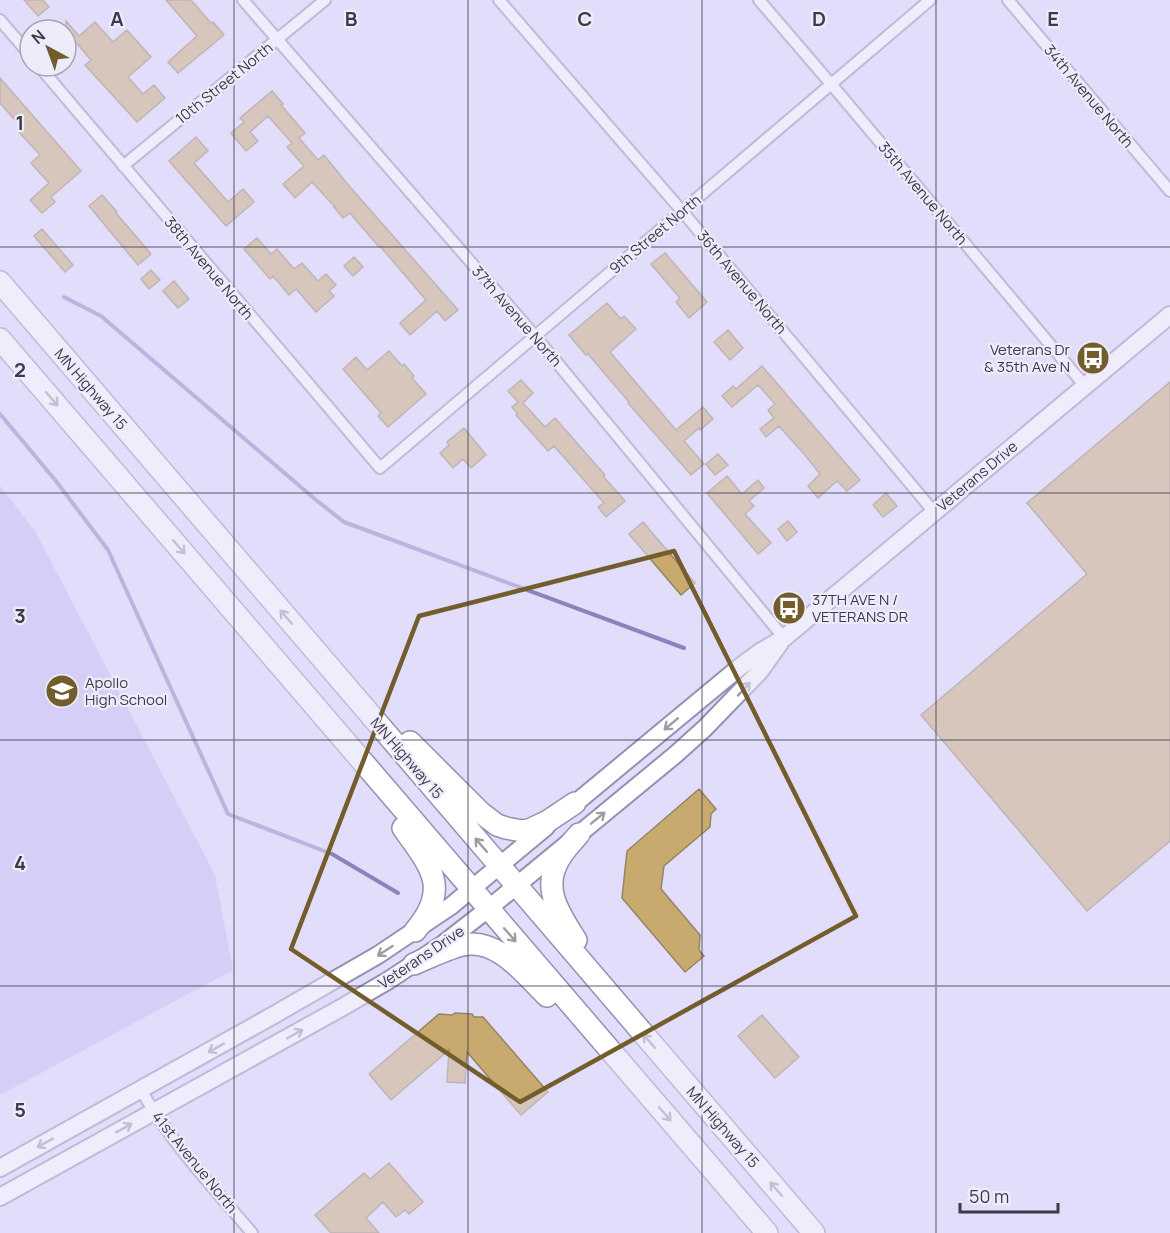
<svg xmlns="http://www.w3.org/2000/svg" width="1170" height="1233" font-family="Manrope,sans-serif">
<rect width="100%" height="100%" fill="#e1ddfa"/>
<!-- green -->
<path fill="#c6bdf3" d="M 0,486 L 35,531 L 215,875 L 233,970 L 0,1095 Z"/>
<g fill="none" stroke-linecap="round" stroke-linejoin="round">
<!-- stream -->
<path stroke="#8d83bc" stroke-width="4" d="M 64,297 L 101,316 L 316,500 L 344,522 L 684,648
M 0,414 L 56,481 L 108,550 L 228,814 L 332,854 L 398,893"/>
</g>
<!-- building -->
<path fill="#c8aa6f" stroke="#958464" stroke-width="1.5" d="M 24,0 L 43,0 L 49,7 L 38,16 Z
M 166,0 L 191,0 L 211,23 L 213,22 L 224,35 L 178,73 L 168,62 L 197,36 Z
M 66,21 L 79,36 L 95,22 L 113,42 L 127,30 L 151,57 L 128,77 L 143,94 L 154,85 L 165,98 L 137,122 L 85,65 L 91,60 L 74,40 L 66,47 Z
M 0,78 L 81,171 L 51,197 L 55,202 L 42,213 L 30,200 L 49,183 L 31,163 L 40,155 L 19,132 L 23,129 L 0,103 Z
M 272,91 L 283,104 L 281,105 L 305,133 L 299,138 L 318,160 L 324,155 L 350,187 L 458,310 L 445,321 L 437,311 L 410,335 L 400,323 L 426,300 L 380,246 L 379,247 L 350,213 L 343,218 L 334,207 L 335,207 L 312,182 L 295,198 L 283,184 L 304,166 L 287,147 L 292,143 L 268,116 L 250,132 L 258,141 L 246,151 L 231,133 L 244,122 L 240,118 Z
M 196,137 L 208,151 L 194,163 L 228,202 L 243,189 L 254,202 L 226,226 L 169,161 Z
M 102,195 L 117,212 L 116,213 L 151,254 L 138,265 L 89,206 Z
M 42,229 L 73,265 L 65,272 L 34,236 Z
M 257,238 L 271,254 L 277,249 L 294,269 L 302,263 L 318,281 L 326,274 L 336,285 L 329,291 L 334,296 L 316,312 L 296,289 L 289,295 L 273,276 L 270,279 L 244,249 Z
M 665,253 L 707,302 L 689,318 L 676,302 L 680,298 L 651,264 Z
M 354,257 L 363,267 L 353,276 L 344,266 Z
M 151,270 L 160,280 L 149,289 L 141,279 Z
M 174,281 L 189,299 L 178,308 L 163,291 Z
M 607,303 L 621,319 L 624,316 L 636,329 L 610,352 L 676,430 L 703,407 L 713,419 L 700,430 L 699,428 L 684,441 L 704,464 L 691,475 L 628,403 L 629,402 L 588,354 L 586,355 L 569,335 Z
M 728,330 L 743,348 L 730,360 L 714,342 Z
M 389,351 L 402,366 L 404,364 L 414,376 L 412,378 L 426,394 L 388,427 L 378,416 L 381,413 L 343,369 L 356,357 L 367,370 Z
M 762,366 L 860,480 L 847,491 L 837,481 L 818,498 L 808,486 L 820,474 L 805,455 L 779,426 L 766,437 L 760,429 L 774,418 L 768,410 L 775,404 L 758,385 L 732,407 L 722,396 L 733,386 L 736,389 Z
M 521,380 L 533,393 L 523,403 L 545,427 L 555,418 L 605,475 L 603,476 L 625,501 L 606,517 L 598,507 L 604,503 L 554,446 L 548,451 L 516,415 L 518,414 L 512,407 L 518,402 L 508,391 Z
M 1170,382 L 1170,841 L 1087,911 L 921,715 L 1087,574 L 1027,503 Z
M 464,428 L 486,455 L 471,468 L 463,459 L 453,468 L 440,453 L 449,445 L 447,442 Z
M 718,454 L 728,465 L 715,475 L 706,464 Z
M 727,476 L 741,493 L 743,493 L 758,480 L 764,488 L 749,501 L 754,506 L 745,514 L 771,543 L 758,554 L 707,493 Z
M 886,493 L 897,506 L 883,517 L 873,505 Z
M 788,521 L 797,532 L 787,541 L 778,529 Z
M 643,522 L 695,583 L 681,595 L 629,534 Z
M 699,789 L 716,809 L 711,814 L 710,827 L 664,866 L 661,889 L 700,935 L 699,950 L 704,956 L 685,972 L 622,898 L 627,851 Z
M 455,1013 L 472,1014 L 474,1017 L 483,1017 L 548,1092 L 521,1115 L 467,1052 L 465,1083 L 447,1082 L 449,1050 L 391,1100 L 369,1074 L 439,1014 L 452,1015 Z
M 762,1015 L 799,1057 L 775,1078 L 738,1036 Z
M 389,1163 L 423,1202 L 409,1214 L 405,1210 L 396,1217 L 383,1202 L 366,1218 L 379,1233 L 331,1233 L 315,1215 L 364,1173 L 370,1179 Z"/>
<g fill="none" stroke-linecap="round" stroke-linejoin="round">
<!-- street casing -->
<g stroke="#9590b1" stroke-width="14">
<path id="street" d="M 243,0 L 535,336 L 784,638
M 499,0 L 682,211 L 934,512
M 759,0 L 831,84 L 1085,386
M 1008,0 L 1170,191
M 0,20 L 30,55
M 39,66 L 380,468 L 930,0
M 123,166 L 325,0
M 141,1090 C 171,1143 213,1187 252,1233"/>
</g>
<!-- secondary casing -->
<g stroke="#9590b1" stroke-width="20">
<path id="secondary" d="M 566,811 L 741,666 L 760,652 L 784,638 L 1170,315
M 0,1168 L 272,1016 L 378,955 L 451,906 L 546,827
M 0,1197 L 341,1008 L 389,980 L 443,944 L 488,909 L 675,755 L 705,728 L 760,671 L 780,643"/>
</g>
<!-- highway casing -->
<g stroke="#9590b1" stroke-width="24">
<path id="highway" d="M 0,282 L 814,1233
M 0,339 L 767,1233
M 410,742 L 480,812 L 497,825 L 506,828 L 522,831 L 529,830 L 548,821 L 575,803
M 403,828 C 431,867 451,888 415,931
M 576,940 C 559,913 540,887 561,856 C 566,848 573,841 579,834
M 414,964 C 430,957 446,949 462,945 C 498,937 525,975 547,996"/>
</g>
<!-- street -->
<use href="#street" stroke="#fff" stroke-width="10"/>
<!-- secondary -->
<use href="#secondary" stroke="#fff" stroke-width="16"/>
<!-- highway -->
<use href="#highway" stroke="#fff" stroke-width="21"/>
</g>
<!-- one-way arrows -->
<defs><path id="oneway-shaft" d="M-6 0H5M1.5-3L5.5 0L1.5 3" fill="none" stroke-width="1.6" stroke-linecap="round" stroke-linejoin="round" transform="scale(1.5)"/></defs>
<g stroke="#9e9da4">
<use href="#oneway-shaft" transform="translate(52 399) rotate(49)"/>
<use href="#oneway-shaft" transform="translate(179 547) rotate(49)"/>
<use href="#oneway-shaft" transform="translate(286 617) rotate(-131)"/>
<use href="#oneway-shaft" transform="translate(744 689) rotate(-47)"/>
<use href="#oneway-shaft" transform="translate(671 724) rotate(140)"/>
<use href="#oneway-shaft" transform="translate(598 818) rotate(-39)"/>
<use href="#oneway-shaft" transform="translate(481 845) rotate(-131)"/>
<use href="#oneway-shaft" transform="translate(510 935) rotate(49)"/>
<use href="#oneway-shaft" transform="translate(385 951) rotate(147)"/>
<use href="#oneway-shaft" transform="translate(295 1034) rotate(-29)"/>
<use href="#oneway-shaft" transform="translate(649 1041) rotate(-131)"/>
<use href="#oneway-shaft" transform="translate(216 1048) rotate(151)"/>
<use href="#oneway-shaft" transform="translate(665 1114) rotate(49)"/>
<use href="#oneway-shaft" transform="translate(124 1128) rotate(-29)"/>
<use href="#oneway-shaft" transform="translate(45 1143) rotate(151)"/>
<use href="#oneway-shaft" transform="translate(776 1189) rotate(-131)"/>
</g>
<!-- marked area -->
<path d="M0 0H1170V1233H0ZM 674,551 L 856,916 L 520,1102 L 291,949 L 419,616 Z" fill="#e1ddfa" fill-opacity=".55" fill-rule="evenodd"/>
<path fill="none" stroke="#745d2d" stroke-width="4.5" stroke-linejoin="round" d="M 674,551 L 856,916 L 520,1102 L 291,949 L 419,616 Z"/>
<!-- grid -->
<path fill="none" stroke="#3d3b49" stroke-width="1.5" stroke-opacity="0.55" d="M 234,0 L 234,1233M 468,0 L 468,1233M 702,0 L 702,1233M 936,0 L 936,1233M 0,247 L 1170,247M 0,493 L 1170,493M 0,740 L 1170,740M 0,986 L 1170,986"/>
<!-- icons -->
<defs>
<g id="bus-disc" transform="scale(1.725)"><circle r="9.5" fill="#745d2d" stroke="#eeecfb"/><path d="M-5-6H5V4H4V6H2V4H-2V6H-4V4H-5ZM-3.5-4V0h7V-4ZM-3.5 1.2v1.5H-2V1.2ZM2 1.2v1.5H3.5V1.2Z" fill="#fff"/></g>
<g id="school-disc" transform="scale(1.725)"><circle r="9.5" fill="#745d2d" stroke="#eeecfb"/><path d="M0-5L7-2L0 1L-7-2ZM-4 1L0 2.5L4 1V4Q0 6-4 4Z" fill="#fff"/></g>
</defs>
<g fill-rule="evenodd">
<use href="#bus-disc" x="1093" y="358"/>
<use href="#bus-disc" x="789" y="608"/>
<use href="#school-disc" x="62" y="691"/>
</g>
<g text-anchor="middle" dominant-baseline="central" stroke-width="4.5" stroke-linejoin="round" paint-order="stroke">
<!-- street labels -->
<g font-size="15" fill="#3d3b49" stroke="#eeecfb">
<text transform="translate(224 83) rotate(-39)">10th Street North</text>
<text transform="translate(1089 96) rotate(50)">34th Avenue North</text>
<text transform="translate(923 193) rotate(50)">35th Avenue North</text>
<text transform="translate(655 234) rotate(-40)">9th Street North</text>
<text transform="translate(209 268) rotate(50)">38th Avenue North</text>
<text transform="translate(742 282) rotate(50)">36th Avenue North</text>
<text transform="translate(517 316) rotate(49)">37th Avenue North</text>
<text transform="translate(91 389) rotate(49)">MN Highway 15</text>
<text transform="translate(977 476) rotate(-40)">Veterans Drive</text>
<text transform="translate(407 758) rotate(49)">MN Highway 15</text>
<text transform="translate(421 957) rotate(-34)">Veterans Drive</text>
<text transform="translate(723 1127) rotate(49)">MN Highway 15</text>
<text transform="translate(195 1162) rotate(51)">41st Avenue North</text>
</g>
<!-- poi labels -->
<g font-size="15" fill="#3d3b49" stroke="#eeecfb" text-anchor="start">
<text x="1070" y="349" text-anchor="end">Veterans Dr<tspan x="1070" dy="17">&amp; 35th Ave N</tspan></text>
<text x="812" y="599">37TH AVE N /<tspan x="812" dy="17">VETERANS DR</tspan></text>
<text x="85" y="682">Apollo<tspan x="85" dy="17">High School</tspan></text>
</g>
</g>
<g font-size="20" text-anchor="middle" font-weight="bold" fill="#3d3b49" stroke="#eeecfb" stroke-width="4.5" stroke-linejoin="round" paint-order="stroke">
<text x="117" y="26">A</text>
<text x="351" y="26">B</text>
<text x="585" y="26">C</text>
<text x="819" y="26">D</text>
<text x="1053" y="26">E</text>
<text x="20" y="130">1</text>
<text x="20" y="377">2</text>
<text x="20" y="623">3</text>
<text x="20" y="870">4</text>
<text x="20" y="1117">5</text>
</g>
<!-- north arrow -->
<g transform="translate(48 48) rotate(319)"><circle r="28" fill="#eeecfb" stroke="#a7a5b4" stroke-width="1.5"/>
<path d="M0-4.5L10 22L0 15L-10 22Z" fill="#745d2d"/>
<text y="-9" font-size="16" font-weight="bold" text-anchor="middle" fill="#3d3b49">N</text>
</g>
<!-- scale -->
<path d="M960 1203v9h98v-9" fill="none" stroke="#3d3b49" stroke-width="3"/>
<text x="969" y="1203" font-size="18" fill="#3d3b49" stroke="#eeecfb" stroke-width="4.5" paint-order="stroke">50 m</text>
</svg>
